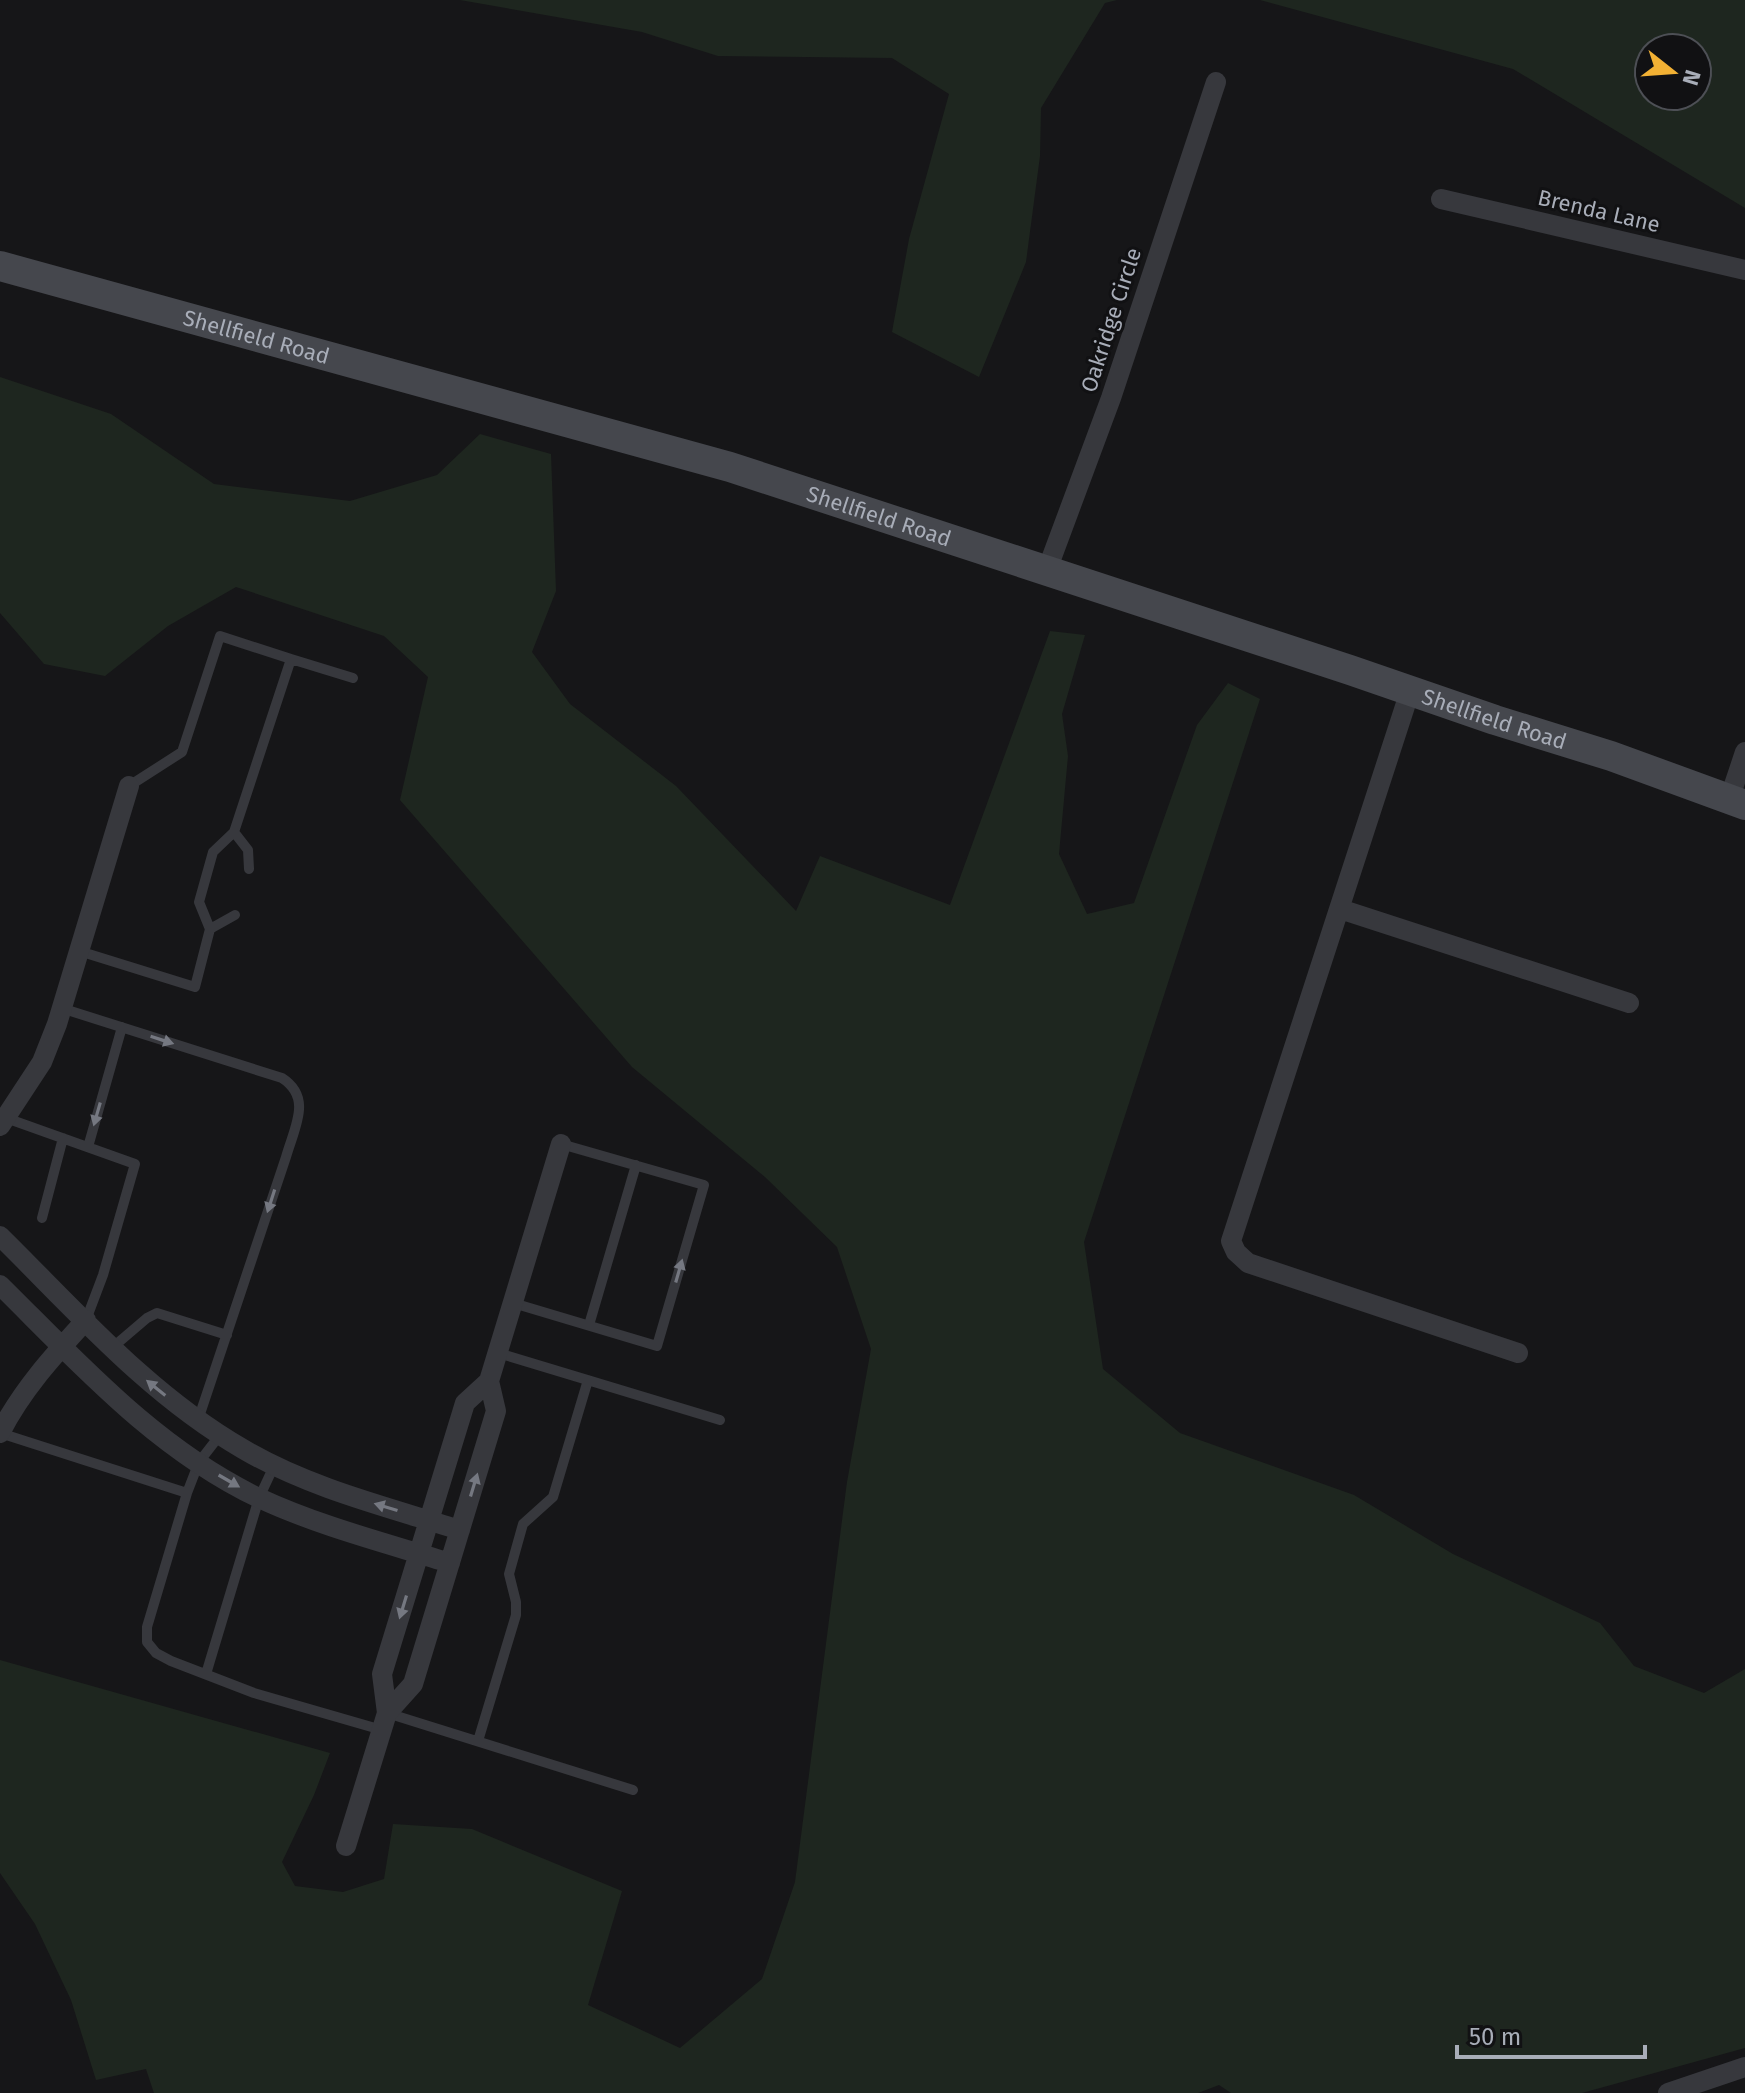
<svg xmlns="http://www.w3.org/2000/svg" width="1745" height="2093" font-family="'Fira Sans',sans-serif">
<rect width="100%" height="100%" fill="#161618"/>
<!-- green -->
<path fill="#1e261f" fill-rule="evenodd" d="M 460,0 L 1117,0 L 1105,3 L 1041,108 L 1040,156 L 1026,262 L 979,377 L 892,332 L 909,239 L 949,94 L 892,58 L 718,56 L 642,32 Z
M 1260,0 L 1745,0 L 1745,208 L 1513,69 ZM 1649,48 L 1697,48 L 1697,96 L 1649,96 Z
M 0,377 L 111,414 L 214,484 L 350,501 L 437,475 L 480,434 L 551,454 L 556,591 L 532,652 L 570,704 L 676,786 L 796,911 L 820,856 L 950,905 L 1050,631 L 1085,635 L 1062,714 L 1068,756 L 1059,854 L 1087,914 L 1134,903 L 1197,725 L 1228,683 L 1260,699 L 1084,1242 L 1103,1369 L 1180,1433 L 1354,1495 L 1453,1554 L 1600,1623 L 1634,1666 L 1704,1693 L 1745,1669 L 1745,2048 L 1582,2093 L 1231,2093 L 1219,2085 L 1198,2093 L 154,2093 L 146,2069 L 96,2080 L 71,2000 L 35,1924 L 0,1873 L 0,1660 L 330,1753 L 314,1795 L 282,1862 L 295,1886 L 343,1892 L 384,1879 L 393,1824 L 472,1829 L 622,1891 L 588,2005 L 680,2048 L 762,1979 L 795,1882 L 847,1482 L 871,1349 L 837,1247 L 765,1177 L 632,1067 L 400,800 L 428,677 L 384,636 L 236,587 L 168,626 L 105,676 L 44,664 L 0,613 Z"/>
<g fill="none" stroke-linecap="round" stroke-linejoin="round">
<!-- lane -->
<path stroke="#37383d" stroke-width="10" d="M 291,659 L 353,678
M 234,832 L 248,850 L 249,869
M 210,929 L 235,915
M 79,951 L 195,987 L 210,929 L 199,902 L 213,852 L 234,832 L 291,659 L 220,636 L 182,752 L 129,786
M 61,1008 L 282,1078 C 313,1098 294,1128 286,1157 L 198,1420
M 6,1118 L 135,1164 L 103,1275 L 86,1320
M 88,1147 L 122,1027
M 42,1218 L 63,1138
M 513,1303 L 657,1346 L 704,1185 L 561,1144
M 589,1325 L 636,1165
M 113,1347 L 147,1318 L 157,1313 L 227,1335
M 498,1353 L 720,1420
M 0,1433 L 187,1493
M 220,1435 L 199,1462 L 187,1493 L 147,1627 L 147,1642 L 156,1653 L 171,1661 L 254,1693 L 382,1730
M 206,1674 L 259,1498 L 274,1466
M 387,1713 L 633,1790
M 478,1741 L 516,1615 L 516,1602 L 509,1574 L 523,1524 L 553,1497 L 588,1380"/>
<!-- street -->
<path stroke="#37383d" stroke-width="20" d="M 1441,199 L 1745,270
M 1047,570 L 1111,398 L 1216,82
M 1410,691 L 1231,1241 L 1236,1252 L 1248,1263 L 1518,1353
M 1729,800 L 1745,752
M 1340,909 L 1629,1003
M 0,1126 L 42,1062 L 57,1024 L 129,786
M 0,1236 C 77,1312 149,1395 243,1449 C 309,1488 387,1507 460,1530
M 0,1285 C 79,1363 156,1449 259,1498 C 319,1526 386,1543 450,1563
M 0,1433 C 22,1390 53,1356 86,1320
M 387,1713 L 382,1674 L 465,1403 L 489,1381 L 561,1144
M 346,1846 L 387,1713 L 413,1684 L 496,1411 L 489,1381
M 1668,2093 L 1745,2067"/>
<!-- secondary -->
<path stroke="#45474d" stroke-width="30" id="s1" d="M 0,266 L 730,467 L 1350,670 L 1495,720 L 1611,756 L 1745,805"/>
</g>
<!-- one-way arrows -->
<defs><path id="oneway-solid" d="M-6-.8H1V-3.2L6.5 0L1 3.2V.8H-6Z" transform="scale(2)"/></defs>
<g fill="#757881">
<use href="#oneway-solid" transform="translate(162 1040) rotate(18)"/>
<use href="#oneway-solid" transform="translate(97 1114) rotate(106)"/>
<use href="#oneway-solid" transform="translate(271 1201) rotate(108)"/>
<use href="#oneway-solid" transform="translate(679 1271) rotate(-74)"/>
<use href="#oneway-solid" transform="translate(156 1388) rotate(-141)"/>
<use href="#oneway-solid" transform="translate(229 1481) rotate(30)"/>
<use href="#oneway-solid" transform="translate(474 1485) rotate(-73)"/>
<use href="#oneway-solid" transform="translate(386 1507) rotate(-163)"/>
<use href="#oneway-solid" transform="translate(403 1607) rotate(107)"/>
</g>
<g text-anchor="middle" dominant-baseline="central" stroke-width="6" stroke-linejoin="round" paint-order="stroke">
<!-- street labels -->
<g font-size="22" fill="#a8adb8" stroke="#111113">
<text transform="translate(1599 211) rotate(13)">Brenda Lane</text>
<text transform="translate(1111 320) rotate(-72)">Oakridge Circle</text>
<text stroke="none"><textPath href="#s1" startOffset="266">Shellfield Road</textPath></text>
<text stroke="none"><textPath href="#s1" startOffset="914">Shellfield Road</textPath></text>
<text stroke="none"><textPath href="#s1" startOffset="1562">Shellfield Road</textPath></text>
</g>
</g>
<!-- north arrow -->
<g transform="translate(1673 72) rotate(107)"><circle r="38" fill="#111113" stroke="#4d4f55" stroke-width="2"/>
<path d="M0-6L14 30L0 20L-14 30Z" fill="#f2b134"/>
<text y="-12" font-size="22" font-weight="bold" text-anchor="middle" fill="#a8adb8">N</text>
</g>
<!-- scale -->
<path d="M1457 2045v12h188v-12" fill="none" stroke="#a8adb8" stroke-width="4"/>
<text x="1469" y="2045" font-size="24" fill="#a8adb8" stroke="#111113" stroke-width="6" paint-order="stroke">50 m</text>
</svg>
